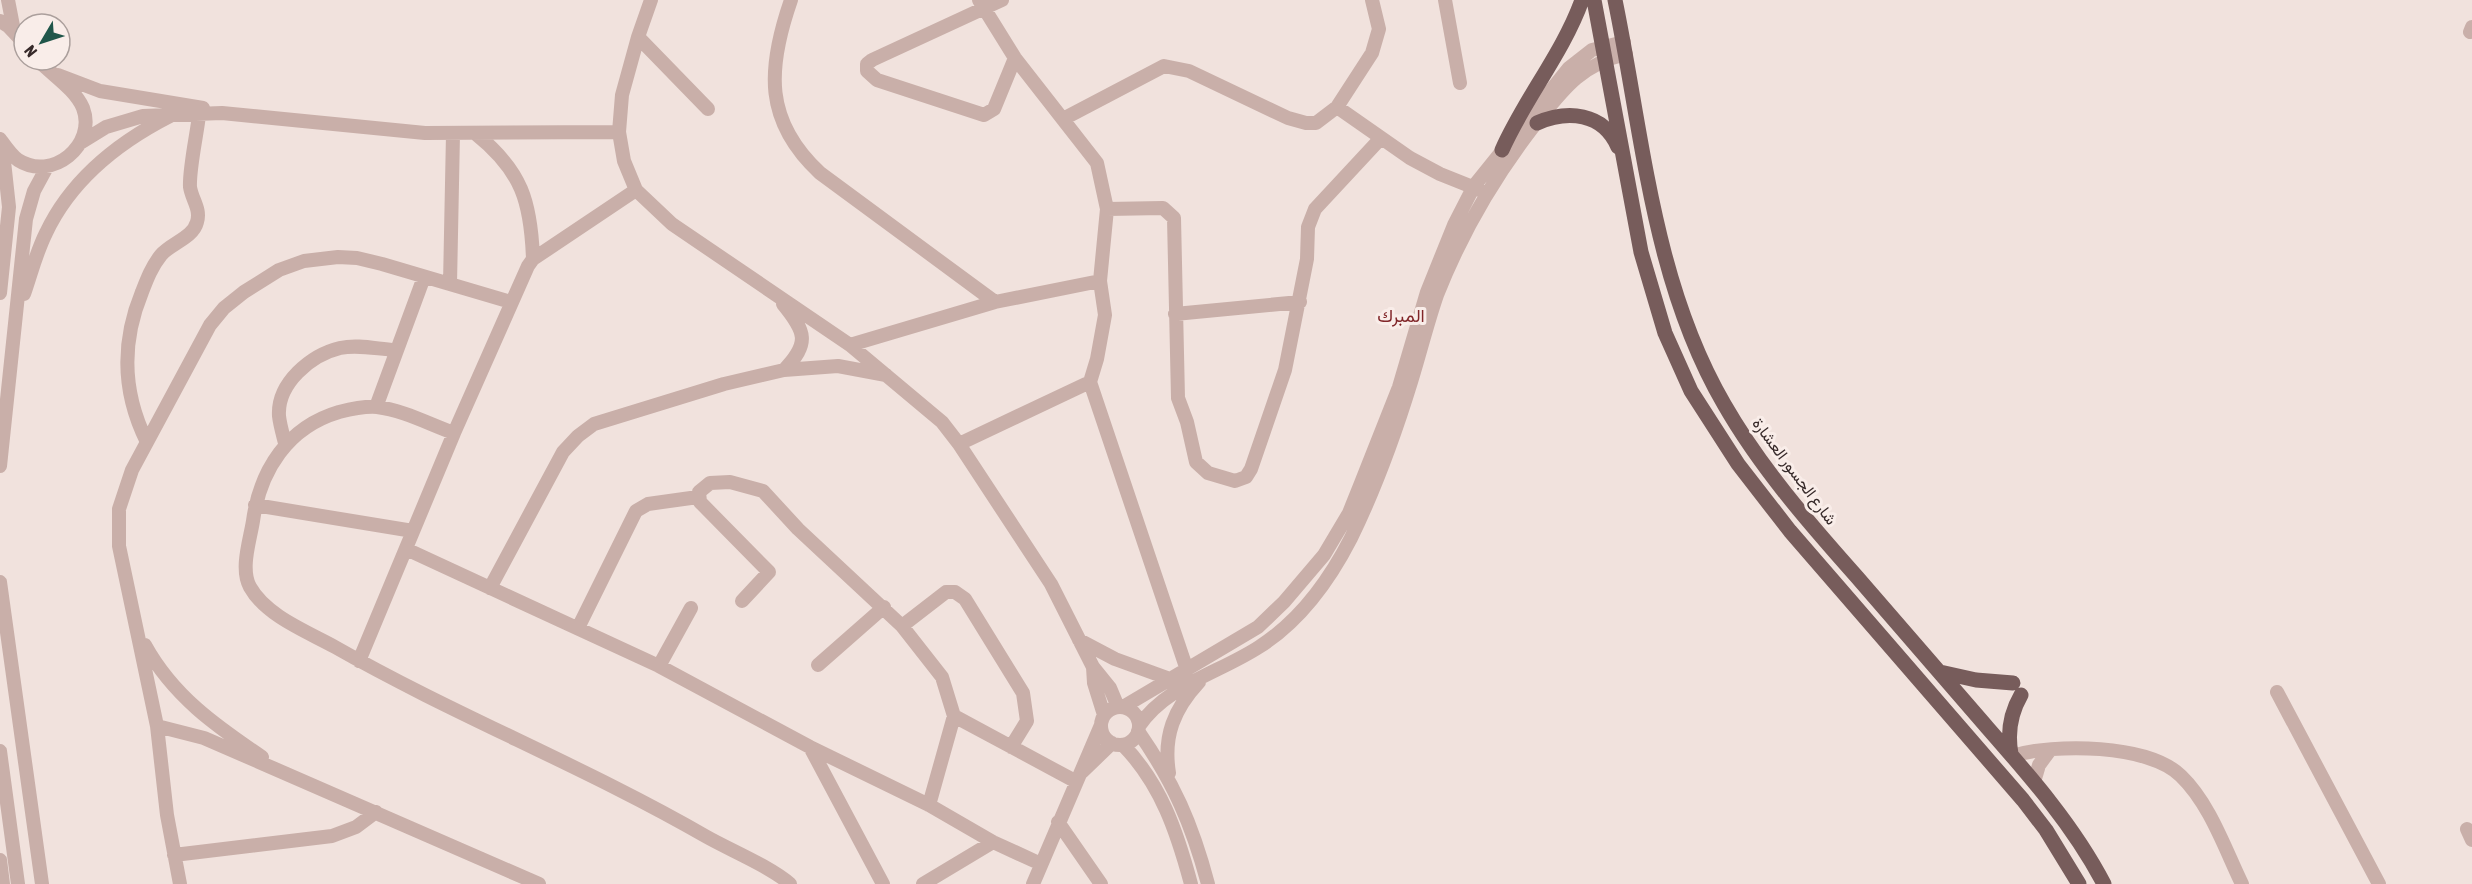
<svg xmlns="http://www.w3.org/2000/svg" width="2472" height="884" font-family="'Asap Condensed',Vazirmatn,sans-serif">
<rect width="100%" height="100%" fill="#f1e2dd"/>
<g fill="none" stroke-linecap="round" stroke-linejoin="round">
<!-- minor -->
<path stroke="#c9afa9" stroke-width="14" d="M 8,0 L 14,31
M 651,0 L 638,37 L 622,95 L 619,132 L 624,161 L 636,190 L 672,224 L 850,345 L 942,422 L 959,444 L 1051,584 L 1093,667 L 1110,688 L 1118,707
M 791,0 C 767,69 764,121 820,173 L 995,302
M 1002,0 L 872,60 L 867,64 L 867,71 L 877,80 L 984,115 L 994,109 L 1015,58
M 1445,0 L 1460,83
M 0,21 L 8,26 L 24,43
M 2470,32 L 2472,27
M 638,37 L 708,109
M 58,75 L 100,91 L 203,108
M 1337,107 L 1410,158 L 1440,174 L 1480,190
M 1063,119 L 1164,66 L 1189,71 L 1288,118 L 1306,123 L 1316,123 L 1337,107 L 1372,53 L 1379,29 L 1372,0
M 476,134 C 522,171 531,202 533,259
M 0,139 C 5,146 11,155 18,160 C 52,182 97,145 83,108 C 75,89 52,75 38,60
M 80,143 L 106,127 L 143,116 L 222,113 L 425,133 L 619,132
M 1107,209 L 1163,208 L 1174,218 L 1178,398 L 1187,422 L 1196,462 L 1208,473 L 1235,481 L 1246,477 L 1251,469 L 1285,370 L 1307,259 L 1308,227 L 1315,209 L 1381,138
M 450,284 L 453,134
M 0,293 L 9,207 L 2,143
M 24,294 C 31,274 36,253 46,233 C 71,180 119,142 170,116
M 511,302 L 382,264 L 357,258 L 338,257 L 304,261 L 279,270 L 244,292 L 224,308 L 210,325 L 132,470 L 119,509 L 119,546 L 157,726 L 204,738 L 539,884
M 783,304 C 806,332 810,343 784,370
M 1175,314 L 1300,302
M 850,345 L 995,302 L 1100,281
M 1090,382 L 1187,670
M 376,407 L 424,277
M 454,433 C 429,424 403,410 377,407 C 365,406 351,409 339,412 C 288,427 260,470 253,521 C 250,540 240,569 250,587 C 266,616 308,632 335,647 C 456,716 586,767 707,837 C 730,850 771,867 790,884
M 147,442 C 122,392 121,343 142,292 C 147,279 152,266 161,255 C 171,243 193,238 197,222 C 201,209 192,200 190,187 C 189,169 197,134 199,115
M 285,443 C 283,435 280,425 279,416 C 277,383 311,355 340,348 C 358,344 377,349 395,350
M 959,444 L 1090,382 L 1097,359 L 1105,315 L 1100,281 L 1107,209 L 1097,163 L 1015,58 L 979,0
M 0,466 L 26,219 L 34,191 L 47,167
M 255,505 L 413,531
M 406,549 L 659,666 L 810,747 L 929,805 L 993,842 L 1041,864
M 0,582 L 42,884
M 490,588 L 563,452 L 578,436 L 594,424 L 724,384 L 784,370 L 838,366 L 886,375
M 742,601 L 769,572 L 700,502 L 699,492 L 710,483 L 730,482 L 763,491 L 798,529 L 902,626 L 942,677 L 954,716 L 1075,781
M 902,626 L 946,592 L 955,592 L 965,599 L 1023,693 L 1027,721 L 1011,747
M 578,628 L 636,511 L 648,504 L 698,497
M 1079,640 L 1115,659 L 1170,679
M 145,645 C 173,696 216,726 262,757
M 359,661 L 454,433 L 528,266 L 533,259 L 636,190
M 818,665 L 884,607
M 659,666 L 691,608
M 1093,667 L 1094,683 L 1104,715
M 2277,692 L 2379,884
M 1123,707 L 1258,627 L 1284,602 L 1324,555 L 1349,513 L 1361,483 L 1399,387 L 1427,292 L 1454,225 L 1474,186 L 1569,68 L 1592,50 L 1624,42
M1101 726a19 19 0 1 1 38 0a19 19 0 1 1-38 0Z
M 157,726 L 167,815 L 180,884
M 1139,726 C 1167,685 1219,673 1259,647 C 1300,621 1329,581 1351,538 C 1375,489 1395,434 1411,382 C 1420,353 1427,324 1437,295 C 1461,234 1493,179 1533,127 C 1562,91 1579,65 1626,54
M 1138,731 C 1174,783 1192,824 1208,884
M 1123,745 C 1161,784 1177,832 1191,884
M 810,747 L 883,884
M 0,751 L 18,884
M 2012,756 C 2054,743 2149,744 2181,776 C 2210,804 2225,849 2242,884
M 1082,772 L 1112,743
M 1169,773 C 1163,736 1174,709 1199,682
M 2034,782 L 2039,765 L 2050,750
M 929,805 L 954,716
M 1058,822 L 1101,884
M 2467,829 L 2472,840
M 174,855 L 332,836 L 356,827 L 376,812
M 0,860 L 3,884
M 923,884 L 993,842
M 1033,884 L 1101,725"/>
<!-- major -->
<path stroke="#775c5b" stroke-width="15" d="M 1594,0 L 1641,252 L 1665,333 L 1691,391 L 1738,464 L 1790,531 L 2023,800 L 2046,830 L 2079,884
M 1615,0 C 1643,136 1653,282 1724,404 C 1760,467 1809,523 1857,577 C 1900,626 1943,676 1986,726 C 2029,775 2074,826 2104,884
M 1537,123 C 1567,110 1603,112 1618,147
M 1502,150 C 1525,98 1563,53 1582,0
M 1940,672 L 1976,680 L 2013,683
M 2011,754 C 2007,732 2010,714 2021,695"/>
</g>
<g text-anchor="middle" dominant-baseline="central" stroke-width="6" stroke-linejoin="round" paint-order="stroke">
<!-- street labels -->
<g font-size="16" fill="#362929" stroke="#f9ede9">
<text transform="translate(1795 471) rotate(53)">شارع الجسور العشارة</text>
</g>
<!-- neighbourhood labels -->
<g font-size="18" fill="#812629" stroke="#f9ede9">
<text x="1401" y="315">المبرك</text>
</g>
</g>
<!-- north arrow -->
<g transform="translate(42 42) rotate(231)"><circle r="28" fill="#f9ede9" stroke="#ab9f9c" stroke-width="1.5"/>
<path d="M0-4.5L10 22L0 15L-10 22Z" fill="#20564a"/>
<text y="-9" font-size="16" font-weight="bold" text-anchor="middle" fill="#362929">N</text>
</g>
</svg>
